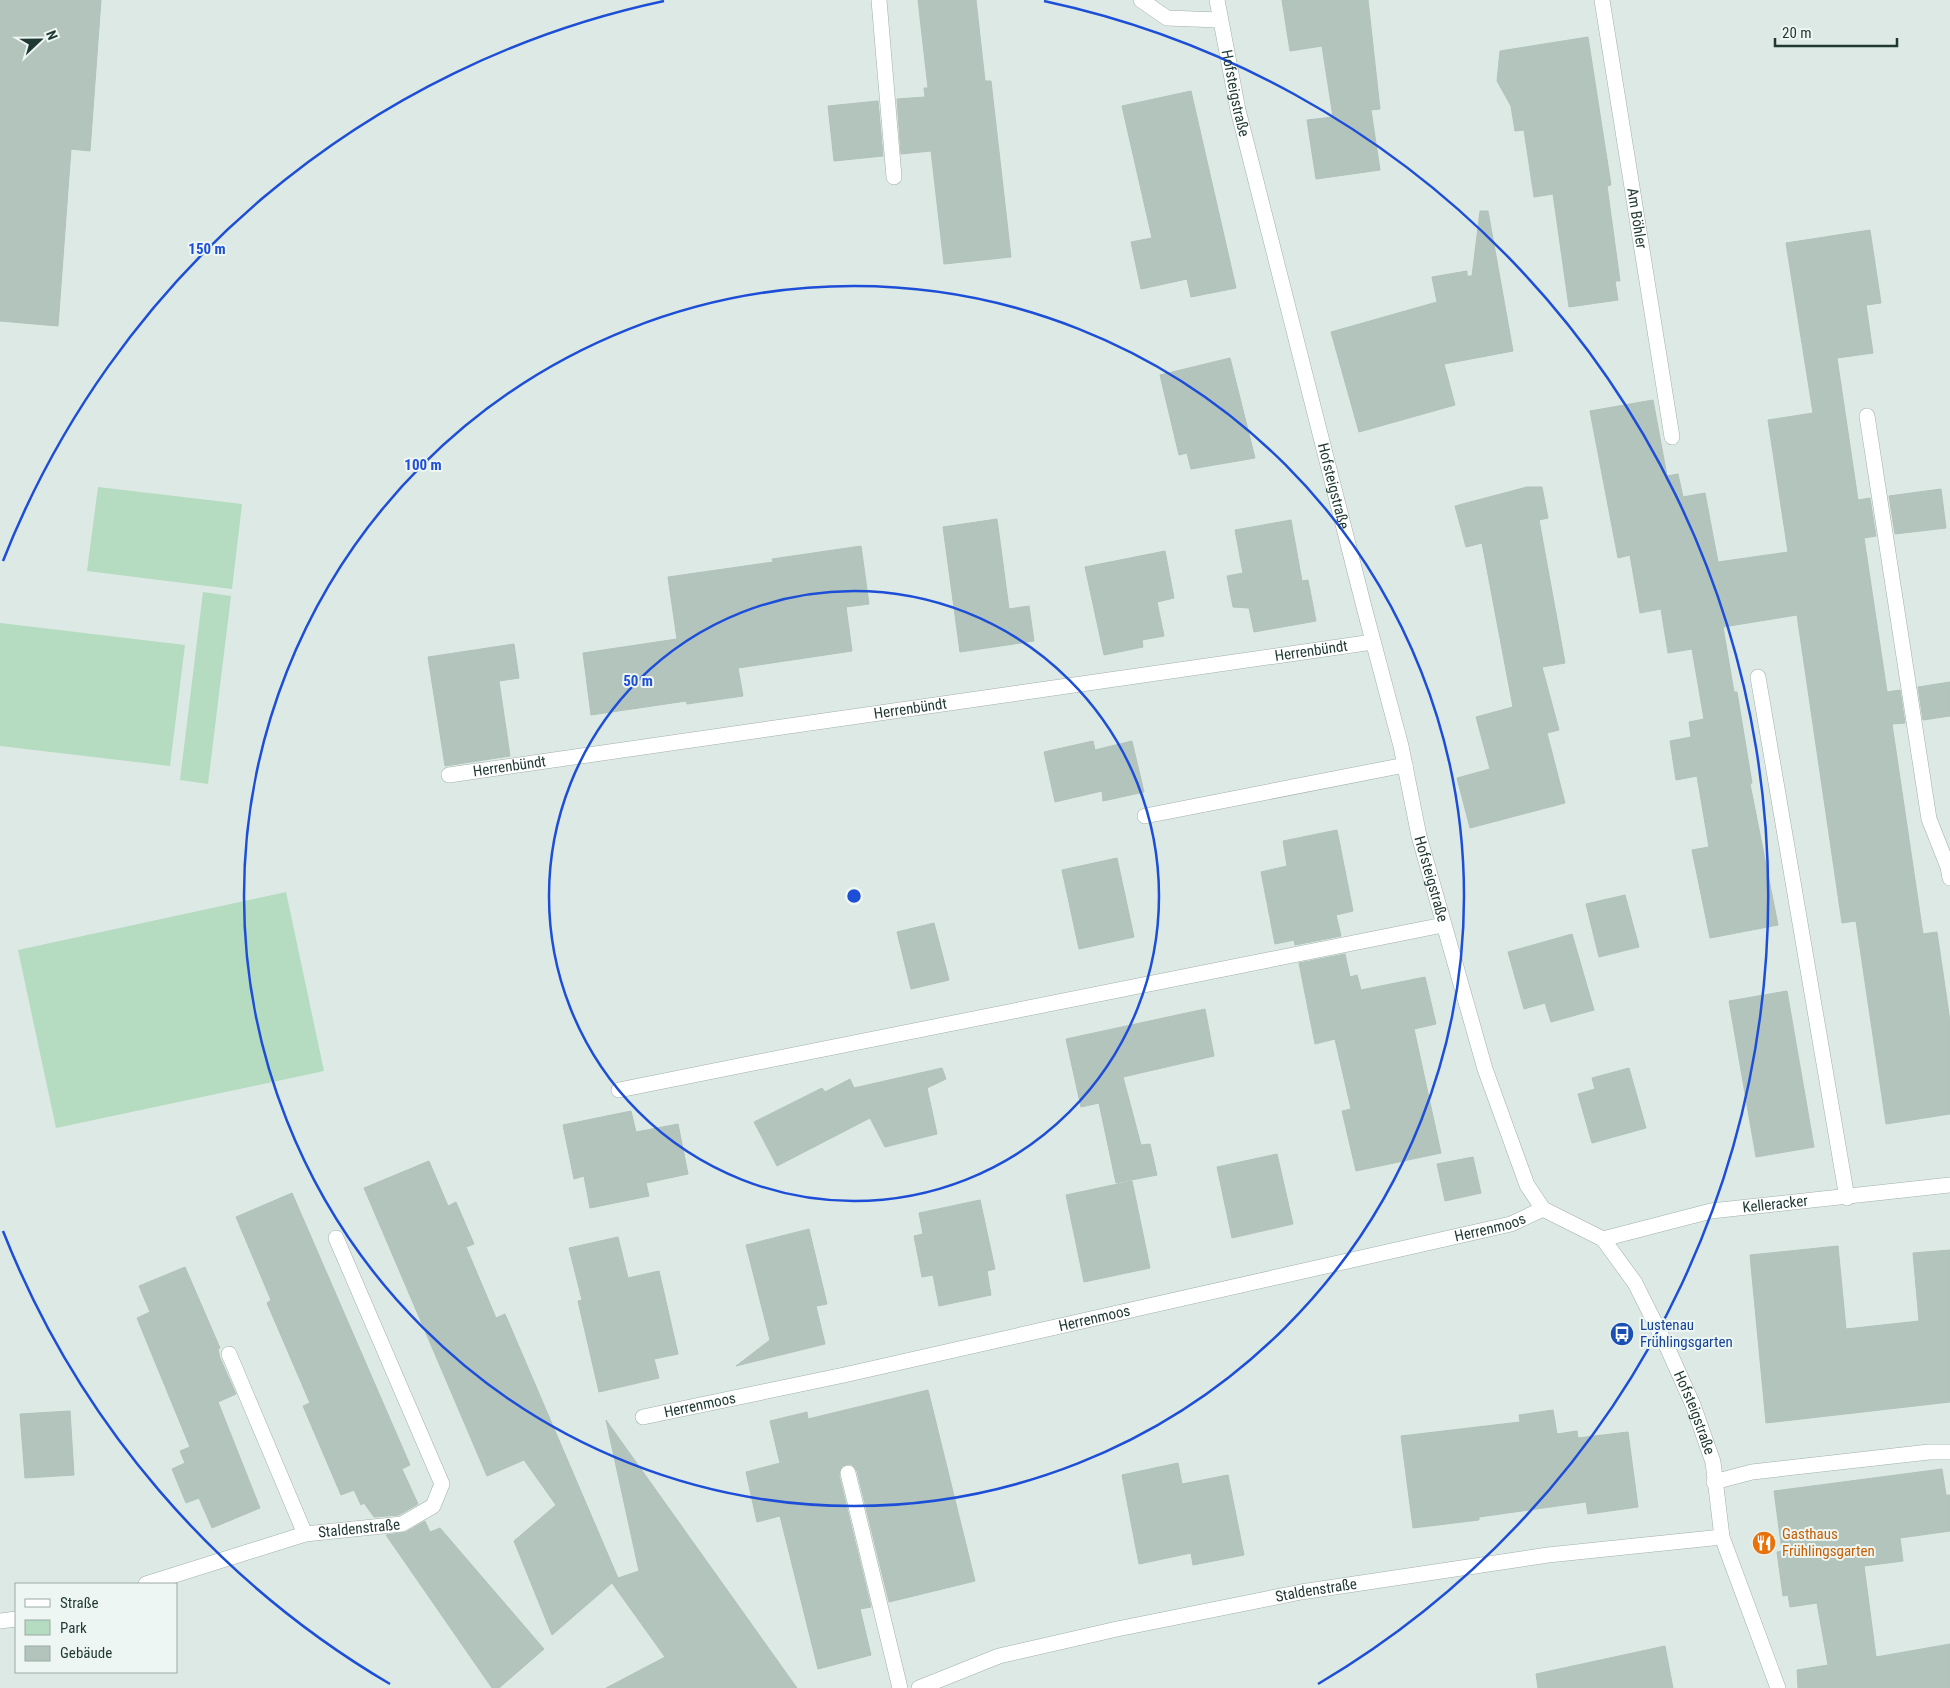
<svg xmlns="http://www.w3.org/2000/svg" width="1950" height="1688" font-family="'Roboto Condensed',sans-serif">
<rect width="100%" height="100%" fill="#dde9e4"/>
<!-- green -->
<path fill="#b5dbc1" d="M 98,487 L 242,504 L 232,589 L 87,571 Z
M 203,592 L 231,596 L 208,784 L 180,780 Z
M 0,623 L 185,645 L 170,766 L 0,746 Z
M 286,892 L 324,1071 L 56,1128 L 18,950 Z"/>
<!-- building -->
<path fill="#b3c4bd" stroke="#b0c3bb" d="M 0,0 L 101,0 L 90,151 L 71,149 L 58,326 L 0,321 Z
M 918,0 L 976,0 L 985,81 L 991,81 L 1011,257 L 944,264 L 931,151 L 901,154 L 897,99 L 925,97 L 924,88 L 928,88 Z
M 1282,0 L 1368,0 L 1380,109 L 1371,110 L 1380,170 L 1316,179 L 1307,120 L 1333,117 L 1322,46 L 1290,51 Z
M 1588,37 L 1611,185 L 1607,186 L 1620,281 L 1615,281 L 1618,300 L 1569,307 L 1553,194 L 1534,197 L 1524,130 L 1515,131 L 1511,106 L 1497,81 L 1500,51 Z
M 1191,91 L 1236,288 L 1191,297 L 1187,279 L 1141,289 L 1131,242 L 1152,238 L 1122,106 Z
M 878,101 L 883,156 L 834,161 L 828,106 Z
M 1480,211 L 1488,211 L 1513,351 L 1444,364 L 1455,405 L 1359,432 L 1331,332 L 1437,302 L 1432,277 L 1467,271 L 1467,276 L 1472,276 Z
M 1870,230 L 1881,303 L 1866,305 L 1873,353 L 1837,358 L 1858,500 L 1870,498 L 1876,536 L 1864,538 L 1887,692 L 1900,690 L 1905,723 L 1892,724 L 1923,934 L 1937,932 L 1950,1021 L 1950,1114 L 1886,1124 L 1856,921 L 1842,923 L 1797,615 L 1723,627 L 1734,692 L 1737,692 L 1752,783 L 1750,784 L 1778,925 L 1710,938 L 1692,850 L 1709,847 L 1697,776 L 1676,780 L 1670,741 L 1691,737 L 1689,722 L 1704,719 L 1692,649 L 1668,653 L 1661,609 L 1640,613 L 1630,555 L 1618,558 L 1590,411 L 1653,400 L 1667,476 L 1678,474 L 1683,497 L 1705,493 L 1718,562 L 1788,552 L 1768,420 L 1813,413 L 1786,243 Z
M 1230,358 L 1255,458 L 1191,469 L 1187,453 L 1179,455 L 1160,375 Z
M 1527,487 L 1542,487 L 1548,518 L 1539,520 L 1565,663 L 1542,667 L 1559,730 L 1547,733 L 1565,803 L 1470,828 L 1457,778 L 1490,769 L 1476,717 L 1513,707 L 1482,543 L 1466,547 L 1455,506 Z
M 1941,489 L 1946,528 L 1895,534 L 1889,496 Z
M 997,519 L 1009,609 L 1029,606 L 1034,641 L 960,652 L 943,527 Z
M 1291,520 L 1302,581 L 1308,580 L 1316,621 L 1254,632 L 1249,608 L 1233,607 L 1227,576 L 1243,573 L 1235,530 Z
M 861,546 L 869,604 L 846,607 L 852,651 L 738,668 L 743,696 L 687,704 L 686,701 L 591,715 L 583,653 L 677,639 L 668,577 L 773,562 L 772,559 Z
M 1165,551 L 1174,598 L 1157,602 L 1164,636 L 1142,640 L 1143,647 L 1104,655 L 1085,567 Z
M 514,644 L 519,678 L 499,681 L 510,756 L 445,766 L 428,657 Z
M 1950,682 L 1950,716 L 1923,720 L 1918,687 Z
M 1093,741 L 1095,750 L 1132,741 L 1144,792 L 1103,801 L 1102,791 L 1055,802 L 1044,752 Z
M 1337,830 L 1353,911 L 1336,915 L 1341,936 L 1295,945 L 1294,940 L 1275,944 L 1261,872 L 1287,866 L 1283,841 Z
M 1117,858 L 1134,937 L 1079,949 L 1062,870 Z
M 1625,895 L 1639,947 L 1599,957 L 1586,904 Z
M 934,923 L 949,980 L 911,989 L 897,932 Z
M 1572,934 L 1594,1010 L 1551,1022 L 1545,1003 L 1524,1009 L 1508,952 Z
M 1345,954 L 1350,977 L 1357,975 L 1361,990 L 1425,977 L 1436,1024 L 1414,1029 L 1441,1153 L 1356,1171 L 1342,1111 L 1351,1109 L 1335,1039 L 1315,1044 L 1299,963 Z
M 1787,991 L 1814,1147 L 1756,1157 L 1729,1001 Z
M 1205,1009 L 1214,1056 L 1123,1077 L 1141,1145 L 1150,1144 L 1157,1175 L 1116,1183 L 1099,1103 L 1081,1107 L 1066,1039 Z
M 942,1068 L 946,1079 L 927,1088 L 937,1134 L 885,1147 L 870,1118 L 777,1166 L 754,1122 L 822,1088 L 825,1092 L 850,1079 L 854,1088 Z
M 1629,1068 L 1646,1128 L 1592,1143 L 1578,1094 L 1595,1089 L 1592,1078 Z
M 631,1111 L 636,1132 L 678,1124 L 688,1174 L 646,1183 L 649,1196 L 590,1208 L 584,1176 L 574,1179 L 563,1125 Z
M 1277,1154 L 1293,1224 L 1232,1238 L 1217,1167 Z
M 1473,1157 L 1481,1193 L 1445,1201 L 1437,1164 Z
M 429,1161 L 448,1206 L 456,1202 L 474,1244 L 466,1247 L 496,1318 L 505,1314 L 618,1578 L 639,1571 L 606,1420 L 797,1688 L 606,1688 L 665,1657 L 612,1583 L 552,1635 L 514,1541 L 556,1505 L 524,1460 L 487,1476 L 364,1188 Z
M 1132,1181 L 1150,1268 L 1084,1282 L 1066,1195 Z
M 292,1193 L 410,1465 L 402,1469 L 418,1504 L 399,1515 L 374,1517 L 364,1503 L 361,1505 L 354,1490 L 341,1495 L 303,1406 L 310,1403 L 267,1303 L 271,1300 L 236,1217 Z
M 980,1200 L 995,1269 L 987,1271 L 991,1295 L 939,1306 L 933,1275 L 922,1277 L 914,1236 L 923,1234 L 919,1213 Z
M 809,1229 L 827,1304 L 816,1306 L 825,1344 L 736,1366 L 770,1340 L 746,1245 Z
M 618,1237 L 628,1278 L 659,1271 L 678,1354 L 654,1359 L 659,1378 L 599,1392 L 578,1301 L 582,1300 L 569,1248 Z
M 1838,1246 L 1846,1329 L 1919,1321 L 1913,1253 L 1950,1250 L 1950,1402 L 1766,1423 L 1750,1255 Z
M 185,1267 L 220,1348 L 218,1349 L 220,1358 L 236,1394 L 218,1402 L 260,1508 L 212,1528 L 199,1498 L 186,1503 L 172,1469 L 185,1463 L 180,1451 L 190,1447 L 137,1318 L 150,1312 L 139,1286 Z
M 928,1390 L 975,1581 L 889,1602 L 857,1471 L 851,1464 L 842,1466 L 839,1475 L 871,1607 L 860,1609 L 871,1655 L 818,1669 L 780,1516 L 757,1522 L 746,1472 L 780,1463 L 770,1421 L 807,1412 L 808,1419 Z
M 1553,1410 L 1557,1434 L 1577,1431 L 1578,1438 L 1628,1432 L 1638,1507 L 1588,1514 L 1586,1502 L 1479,1517 L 1479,1520 L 1413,1528 L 1401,1436 L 1520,1422 L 1519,1415 Z
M 70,1411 L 74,1475 L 25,1478 L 20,1414 Z
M 1178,1463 L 1182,1484 L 1228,1475 L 1244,1555 L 1193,1565 L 1191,1553 L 1139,1564 L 1122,1475 Z
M 1942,1469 L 1946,1495 L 1950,1495 L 1950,1531 L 1900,1538 L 1903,1561 L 1864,1566 L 1876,1657 L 1950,1644 L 1950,1688 L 1798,1688 L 1797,1670 L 1828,1665 L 1817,1603 L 1790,1607 L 1788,1595 L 1783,1596 L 1777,1552 L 1782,1551 L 1774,1491 Z
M 425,1521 L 430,1532 L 440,1528 L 544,1649 L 499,1688 L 492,1688 L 386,1535 L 406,1532 Z
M 1665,1646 L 1673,1688 L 1538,1688 L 1536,1674 Z"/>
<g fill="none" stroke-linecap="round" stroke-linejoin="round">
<!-- lane casing -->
<g stroke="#a0b0ab" stroke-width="16">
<g id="lane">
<path d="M 879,0 L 894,177"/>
<path d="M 1867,416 L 1929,819 L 1948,867 L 1950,878"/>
<path d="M 1758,677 L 1847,1198"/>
<path d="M 1145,816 L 1405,765"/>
<path d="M 229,1354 L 305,1534"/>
<path id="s1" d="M 643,1417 L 844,1375 L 1511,1224 L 1543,1209"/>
<path d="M 848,1473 L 900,1688"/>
<path d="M 1714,1482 L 1752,1472 L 1929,1452 L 1950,1452"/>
</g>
</g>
<!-- street casing -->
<g stroke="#a0b0ab" stroke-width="16">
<g id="street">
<path d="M 1141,0 L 1167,18 L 1219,20"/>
<path id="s2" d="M 1217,0 L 1238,110 L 1364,607 L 1401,746 L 1419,836 L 1485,1069 L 1527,1185 L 1543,1209 L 1603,1239 L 1635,1283 L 1668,1349 L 1693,1405 L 1713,1462 L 1722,1537 L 1778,1688"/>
<path id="s3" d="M 1602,0 L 1672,437"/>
<path id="s4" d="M 449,775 L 1373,642"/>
<path d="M 619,1090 L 1443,925"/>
<path id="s5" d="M 1603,1239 L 1711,1211 L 1950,1185"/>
<path id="s6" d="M 146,1584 L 305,1534 L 402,1524 L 433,1506 L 442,1484 L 336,1238"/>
<path d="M 0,1621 L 16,1619"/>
<path id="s7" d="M 919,1688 L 999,1656 L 1117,1629 L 1301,1592 L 1548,1555 L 1722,1537"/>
</g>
</g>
<!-- lane -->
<use href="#lane" stroke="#fff" stroke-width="15"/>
<!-- street -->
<use href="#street" stroke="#fff" stroke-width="15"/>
</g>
<!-- distance rings -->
<g fill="none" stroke="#1d4ed8" stroke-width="2.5">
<circle cx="854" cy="896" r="305"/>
<circle cx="854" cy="896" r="610"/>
<path d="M390 1684A915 915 0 0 1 3 1231M3 561A915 915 0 0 1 664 1M1044 1A915 915 0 0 1 1318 1684"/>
</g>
<!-- icons -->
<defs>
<g id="bus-disc" transform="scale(1.25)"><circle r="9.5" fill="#1a4fb4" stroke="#edf6f2"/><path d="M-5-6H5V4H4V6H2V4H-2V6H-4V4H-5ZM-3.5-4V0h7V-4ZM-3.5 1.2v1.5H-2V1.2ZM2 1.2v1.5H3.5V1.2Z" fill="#fff"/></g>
<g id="restaurant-disc" transform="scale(1.25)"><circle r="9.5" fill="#e8710a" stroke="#edf6f2"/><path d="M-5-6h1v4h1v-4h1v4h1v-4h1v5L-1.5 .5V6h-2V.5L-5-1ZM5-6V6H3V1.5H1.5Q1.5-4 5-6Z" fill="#fff"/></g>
</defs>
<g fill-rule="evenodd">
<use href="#bus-disc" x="1622" y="1334"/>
<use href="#restaurant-disc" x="1764" y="1543"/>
</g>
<g text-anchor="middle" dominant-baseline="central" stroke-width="4" stroke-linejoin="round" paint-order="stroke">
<!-- street labels -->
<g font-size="15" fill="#1f3832" stroke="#edf6f2">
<text stroke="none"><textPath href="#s2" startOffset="95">Hofsteigstraße</textPath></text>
<text stroke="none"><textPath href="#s3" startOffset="221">Am Böhler</textPath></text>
<text stroke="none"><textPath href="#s2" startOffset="500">Hofsteigstraße</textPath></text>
<text stroke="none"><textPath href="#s4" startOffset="871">Herrenbündt</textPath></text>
<text stroke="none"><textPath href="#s4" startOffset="466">Herrenbündt</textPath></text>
<text stroke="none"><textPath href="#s4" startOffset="61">Herrenbündt</textPath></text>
<text stroke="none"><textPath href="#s2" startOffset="905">Hofsteigstraße</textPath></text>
<text stroke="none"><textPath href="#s5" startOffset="176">Kelleracker</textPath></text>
<text stroke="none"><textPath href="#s1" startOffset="868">Herrenmoos</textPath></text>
<text stroke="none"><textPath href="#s1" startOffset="462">Herrenmoos</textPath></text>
<text stroke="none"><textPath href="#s1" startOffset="58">Herrenmoos</textPath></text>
<text stroke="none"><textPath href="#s2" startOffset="1519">Hofsteigstraße</textPath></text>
<text stroke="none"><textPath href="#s6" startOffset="221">Staldenstraße</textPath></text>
<text stroke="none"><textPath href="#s7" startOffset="410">Staldenstraße</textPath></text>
</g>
<!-- transit labels -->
<g font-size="15" fill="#164399" stroke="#edf6f2" text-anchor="start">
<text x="1640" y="1325">Lustenau<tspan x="1640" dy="17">Frühlingsgarten</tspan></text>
</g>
<!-- food labels -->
<g font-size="15" fill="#c56008" stroke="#edf6f2" text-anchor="start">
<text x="1782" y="1534">Gasthaus<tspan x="1782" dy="17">Frühlingsgarten</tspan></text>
</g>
</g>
<circle cx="854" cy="896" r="8" fill="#1d4ed8" stroke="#edf6f2" stroke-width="2.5"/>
<g font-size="15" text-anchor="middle" font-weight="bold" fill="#1d4ed8" stroke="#edf6f2" stroke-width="4" stroke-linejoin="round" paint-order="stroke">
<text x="207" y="254">150 m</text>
<text x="423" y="470">100 m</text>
<text x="638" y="686">50 m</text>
</g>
<!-- legend -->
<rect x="15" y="1583" width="162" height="90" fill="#edf6f2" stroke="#9baaa5"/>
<rect x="25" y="1599" width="25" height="8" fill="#ffffff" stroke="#9baaa5"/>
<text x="60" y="1608" font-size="15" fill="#1f3832">Straße</text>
<rect x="25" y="1620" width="25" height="15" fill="#b5dbc1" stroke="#9baaa5"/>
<text x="60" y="1633" font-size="15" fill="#1f3832">Park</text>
<rect x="25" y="1646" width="25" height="15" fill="#b3c4bd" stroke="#9baaa5"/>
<text x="60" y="1658" font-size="15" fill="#1f3832">Gebäude</text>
<!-- north arrow -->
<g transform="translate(40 40) rotate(68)" stroke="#edf6f2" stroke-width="4" paint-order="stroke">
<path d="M0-4L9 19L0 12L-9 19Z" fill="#1f3832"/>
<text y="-8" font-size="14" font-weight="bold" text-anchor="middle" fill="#1f3832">N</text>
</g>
<!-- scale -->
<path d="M1775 38v8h122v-8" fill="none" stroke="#1f3832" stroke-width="2.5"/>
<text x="1782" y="38" font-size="15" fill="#1f3832" stroke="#edf6f2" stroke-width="4" paint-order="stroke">20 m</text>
</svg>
